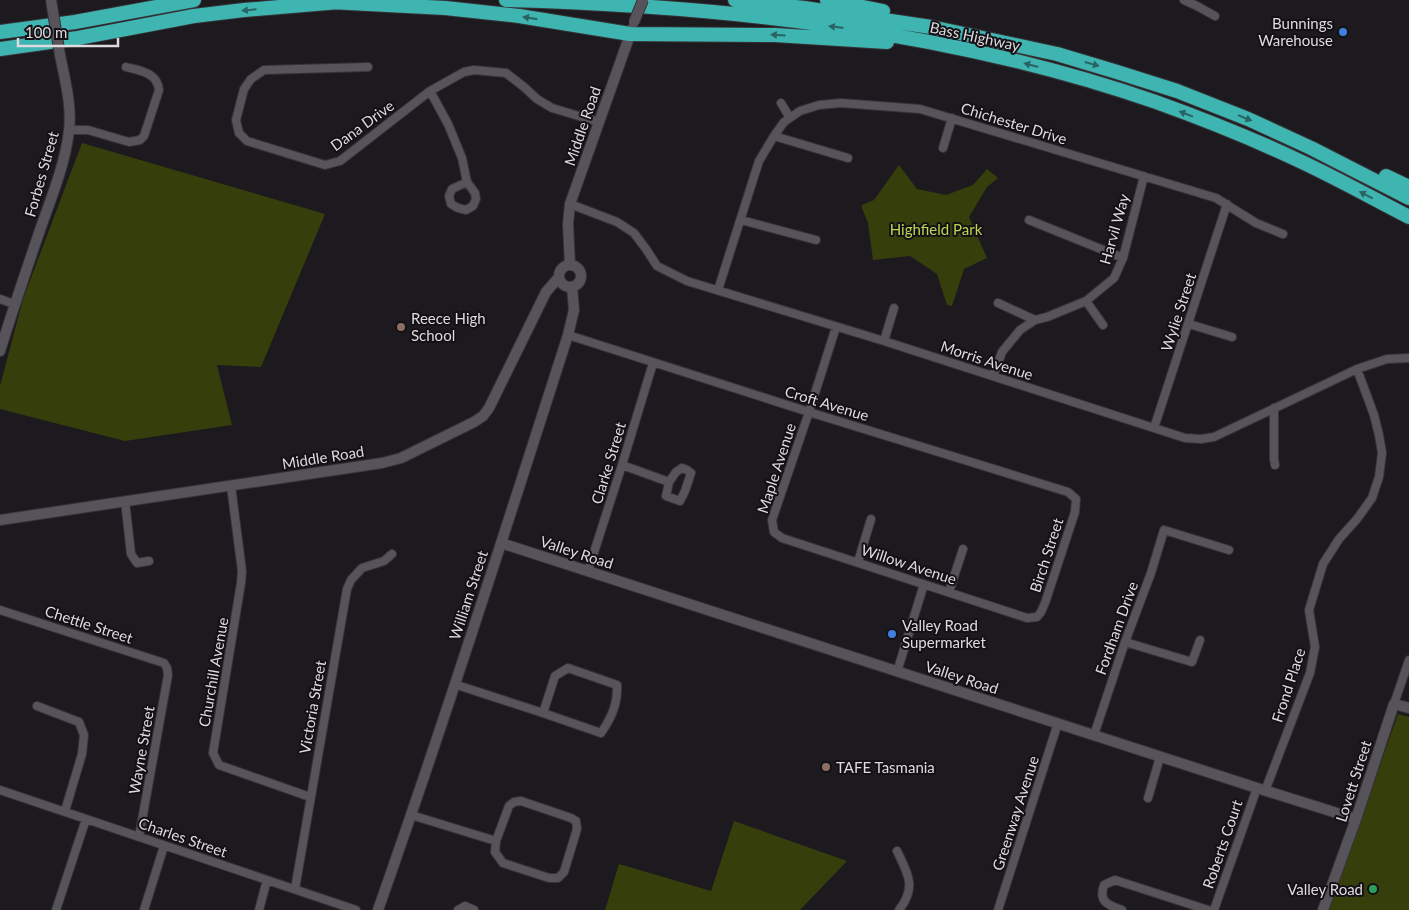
<svg xmlns="http://www.w3.org/2000/svg" width="1409" height="910" font-family="Lato,sans-serif">
<rect width="100%" height="100%" fill="#1d1a1f"/>
<!-- green -->
<path fill="#363e0c" d="M 82,143 L 325,214 L 261,367 L 217,365 L 232,425 L 125,441 L 0,409 L 0,386 L 23,299 Z
M 899,165 L 917,189 L 946,195 L 973,185 L 987,169 L 998,178 L 987,187 L 969,217 L 987,258 L 964,269 L 952,306 L 947,305 L 937,274 L 910,256 L 873,260 L 868,223 L 862,208 L 862,205 L 874,200 Z
M 1398,714 L 1409,717 L 1409,910 L 1329,910 Z
M 734,821 L 847,861 L 800,910 L 605,910 L 619,864 L 711,891 Z"/>
<g fill="none" stroke-linecap="round" stroke-linejoin="round">
<!-- street casing -->
<g stroke="#363438" stroke-width="10">
<path id="street" d="M 1184,0 L 1197,6 L 1215,16
M 368,67 L 264,70 L 251,79 L 244,89 L 236,120 L 239,133 L 247,141 L 325,165 L 340,161 L 430,91 L 464,72 L 474,70 L 506,73 L 524,87 L 537,99 L 552,108 L 599,122
M 430,91 L 448,124 L 462,158 L 467,182 L 475,193 L 476,199 L 473,206 L 466,210 L 458,208 L 451,204 L 449,196 L 452,189 L 467,182
M 781,103 L 790,118
M 69,130 L 88,130 L 129,142 L 140,140 L 144,136 L 159,90 C 157,72 140,71 126,67
M 774,136 L 848,158
M 943,148 L 952,118
M 570,204 L 617,222 L 634,233 L 646,249 L 657,266 L 687,281 L 884,341 L 1185,438 L 1201,439 L 1214,437 L 1357,369 L 1387,359 L 1409,358
M 741,220 L 816,240
M 1029,220 L 1123,258
M 718,290 L 759,161 L 774,136 L 784,122 L 800,111 L 819,105 L 841,103 L 920,109 L 1216,198 L 1256,223 L 1283,234
M 0,299 L 14,304
M 1086,301 L 1103,325
M 998,303 L 1035,320
M 1189,324 L 1232,337
M 568,335 L 809,412 L 1068,492 L 1076,499 L 1075,512 L 1045,603 L 1041,612 L 1037,617 L 1027,618 L 782,538 L 774,532 L 772,520 L 809,412 L 836,327
M 884,341 L 894,308
M 993,376 L 1002,352 L 1020,330 L 1035,320 L 1047,317 L 1086,301 L 1114,278 L 1123,258 L 1144,176
M 1274,408 L 1274,459 L 1275,465
M 1154,428 L 1227,204
M 622,465 L 669,482 L 676,472 L 682,468 L 687,470 L 691,473 L 685,491 L 680,501 L 666,496 L 669,482
M 231,486 L 242,571 L 241,583 L 213,753 L 219,765 L 310,797
M 125,501 L 131,554 L 137,563 L 149,561
M 858,562 L 871,519
M 588,571 L 622,465 L 653,363
M 949,592 L 963,549
M 0,610 L 164,663 L 167,668 L 168,675 L 139,837
M 1125,642 L 1192,662 L 1200,640
M 568,668 L 617,685 C 618,703 612,717 601,733 L 543,713 L 555,676 Z
M 897,672 L 924,584
M 454,684 L 543,713
M 1394,704 L 1409,660
M 37,706 L 79,722 L 84,735 L 82,754 L 65,811
M 1094,735 L 1125,642 L 1151,573 L 1164,530 L 1229,550
M 0,790 L 356,910
M 1265,791 L 1310,673 L 1315,647 L 1309,610 L 1323,564 L 1339,539 L 1357,519 L 1372,498 L 1379,477 L 1382,453 L 1379,435 L 1374,415 L 1357,369
M 1148,798 L 1160,757
M 411,815 L 496,841 L 509,806 L 514,802 L 521,801 L 571,818 L 576,821 L 577,829 L 564,872 L 558,878 L 549,878 L 503,863 L 495,852 L 496,841
M 897,851 C 908,874 917,887 899,910
M 295,889 L 347,589 L 351,580 L 362,568 L 384,561 L 392,554
M 56,910 L 86,819
M 144,910 L 164,846
M 259,910 L 267,880
M 458,910 L 465,906 L 474,910
M 998,910 L 1058,723
M 1122,910 C 1108,905 1098,902 1104,885 L 1115,880 L 1208,910
M 1214,910 L 1257,788"/>
</g>
<!-- secondary casing -->
<g stroke="#363438" stroke-width="12">
<path id="secondary" d="M559 276a11 11 0 1 1 22 0a11 11 0 1 1-22 0Z
M 570,265 L 568,224 L 570,204 L 632,29
M 0,351 C 13,309 27,268 41,227 C 52,196 65,164 69,131 C 72,106 65,80 60,55
M 0,520 L 382,463 L 401,458 L 474,422 L 483,416 L 489,408 L 546,292 L 559,277
M 501,543 L 1257,788 L 1356,819
M 378,910 C 445,720 506,528 568,335 L 574,310 L 572,287
M 1323,910 L 1356,819 L 1394,704 L 1409,708"/>
</g>
<!-- highway casing -->
<g stroke="#363438" stroke-width="16">
<path id="highway" d="M 506,0 C 724,6 949,30 1156,102 C 1206,120 1256,140 1304,163 C 1340,180 1374,199 1409,217
M 735,0 L 804,8 L 931,27 L 1057,54 L 1117,72 L 1177,91 L 1248,119 L 1311,148 L 1409,198
M 827,0 L 883,11
M 330,2 L 445,8 L 519,16 L 630,34 L 775,35 L 887,42
M 0,32 L 75,22 L 194,0
M 0,49 L 78,38 L 194,16 L 244,10 L 339,2
M 1386,176 L 1409,187"/>
</g>
<!-- street -->
<use href="#street" stroke="#57535a" stroke-width="8"/>
<!-- secondary -->
<use href="#secondary" stroke="#57535a" stroke-width="10"/>
<!-- highway -->
<use href="#highway" stroke="#3eb5b1" stroke-width="14"/>
<!-- secondary-bridge casing -->
<g stroke="#363438" stroke-width="12" stroke-linecap="butt">
<path id="secondary-bridge" d="M 51,0 L 60,55
M 634,22 L 643,0"/>
</g>
<!-- secondary-bridge -->
<use href="#secondary-bridge" stroke="#57535a" stroke-width="10"/>
</g>
<!-- one-way arrows -->
<defs><path id="oneway-solid" d="M-6-.8H1V-3.2L6.5 0L1 3.2V.8H-6Z" transform="scale(1.25)"/></defs>
<g fill="#296364">
<use href="#oneway-solid" transform="translate(249 10) rotate(174)"/>
<use href="#oneway-solid" transform="translate(530 18) rotate(-171)"/>
<use href="#oneway-solid" transform="translate(836 27) rotate(-173)"/>
<use href="#oneway-solid" transform="translate(778 35) rotate(-177)"/>
<use href="#oneway-solid" transform="translate(1092 64) rotate(16)"/>
<use href="#oneway-solid" transform="translate(1031 65) rotate(-165)"/>
<use href="#oneway-solid" transform="translate(1186 114) rotate(-159)"/>
<use href="#oneway-solid" transform="translate(1245 118) rotate(22)"/>
<use href="#oneway-solid" transform="translate(1366 195) rotate(-153)"/>
</g>
<!-- markers -->
<g fill="#3f7fe0" stroke="#141116" stroke-width="2">
<circle cx="1343" cy="32" r="5"/>
<circle cx="892" cy="634" r="5"/>
</g>
<g fill="#8d6e63" stroke="#141116" stroke-width="2">
<circle cx="401" cy="327" r="5"/>
<circle cx="826" cy="767" r="5"/>
</g>
<circle fill="#2e9e5b" stroke="#141116" stroke-width="2" cx="1373" cy="889" r="5"/>
<g text-anchor="middle" dominant-baseline="central" stroke-width="4" stroke-linejoin="round" paint-order="stroke">
<!-- poi labels -->
<g font-size="15" fill="#dedbdf" stroke="#141116" text-anchor="start">
<text x="1333" y="23" text-anchor="end">Bunnings<tspan x="1333" dy="17">Warehouse</tspan></text>
<text x="411" y="318">Reece High<tspan x="411" dy="17">School</tspan></text>
<text x="902" y="625">Valley Road<tspan x="902" dy="17">Supermarket</tspan></text>
<text x="836" y="767">TAFE Tasmania</text>
<text x="1363" y="889" text-anchor="end">Valley Road</text>
</g>
<!-- street labels -->
<g font-size="15" fill="#dedbdf" stroke="#141116">
<text transform="translate(975 36) rotate(12)">Bass Highway</text>
<text transform="translate(1014 123) rotate(17)">Chichester Drive</text>
<text transform="translate(362 125) rotate(-36)">Dana Drive</text>
<text transform="translate(582 126) rotate(-71)">Middle Road</text>
<text transform="translate(41 174) rotate(-74)">Forbes Street</text>
<text transform="translate(1114 229) rotate(-74)">Harvil Way</text>
<text transform="translate(1178 312) rotate(-72)">Wylie Street</text>
<text transform="translate(987 360) rotate(18)">Morris Avenue</text>
<text transform="translate(827 403) rotate(17)">Croft Avenue</text>
<text transform="translate(323 457) rotate(-9)">Middle Road</text>
<text transform="translate(608 463) rotate(-73)">Clarke Street</text>
<text transform="translate(776 468) rotate(-72)">Maple Avenue</text>
<text transform="translate(577 552) rotate(18)">Valley Road</text>
<text transform="translate(1046 555) rotate(-72)">Birch Street</text>
<text transform="translate(909 564) rotate(18)">Willow Avenue</text>
<text transform="translate(468 595) rotate(-72)">William Street</text>
<text transform="translate(89 624) rotate(18)">Chettle Street</text>
<text transform="translate(1116 628) rotate(-70)">Fordham Drive</text>
<text transform="translate(213 672) rotate(-80)">Churchill Avenue</text>
<text transform="translate(962 677) rotate(18)">Valley Road</text>
<text transform="translate(1288 685) rotate(-72)">Frond Place</text>
<text transform="translate(312 707) rotate(-80)">Victoria Street</text>
<text transform="translate(141 750) rotate(-80)">Wayne Street</text>
<text transform="translate(1353 781) rotate(-72)">Lovett Street</text>
<text transform="translate(1015 813) rotate(-72)">Greenway Avenue</text>
<text transform="translate(183 837) rotate(19)">Charles Street</text>
<text transform="translate(1222 844) rotate(-71)">Roberts Court</text>
</g>
<!-- park labels -->
<g font-size="15" fill="#bed551" stroke="#141116">
<text x="936" y="229">Highfield Park</text>
</g>
</g>
<!-- scale -->
<path d="M18 38v8h100v-8" fill="none" stroke="#dedbdf" stroke-width="2.5"/>
<text x="25" y="38" font-size="15" fill="#dedbdf" stroke="#141116" stroke-width="4" paint-order="stroke">100 m</text>
</svg>
